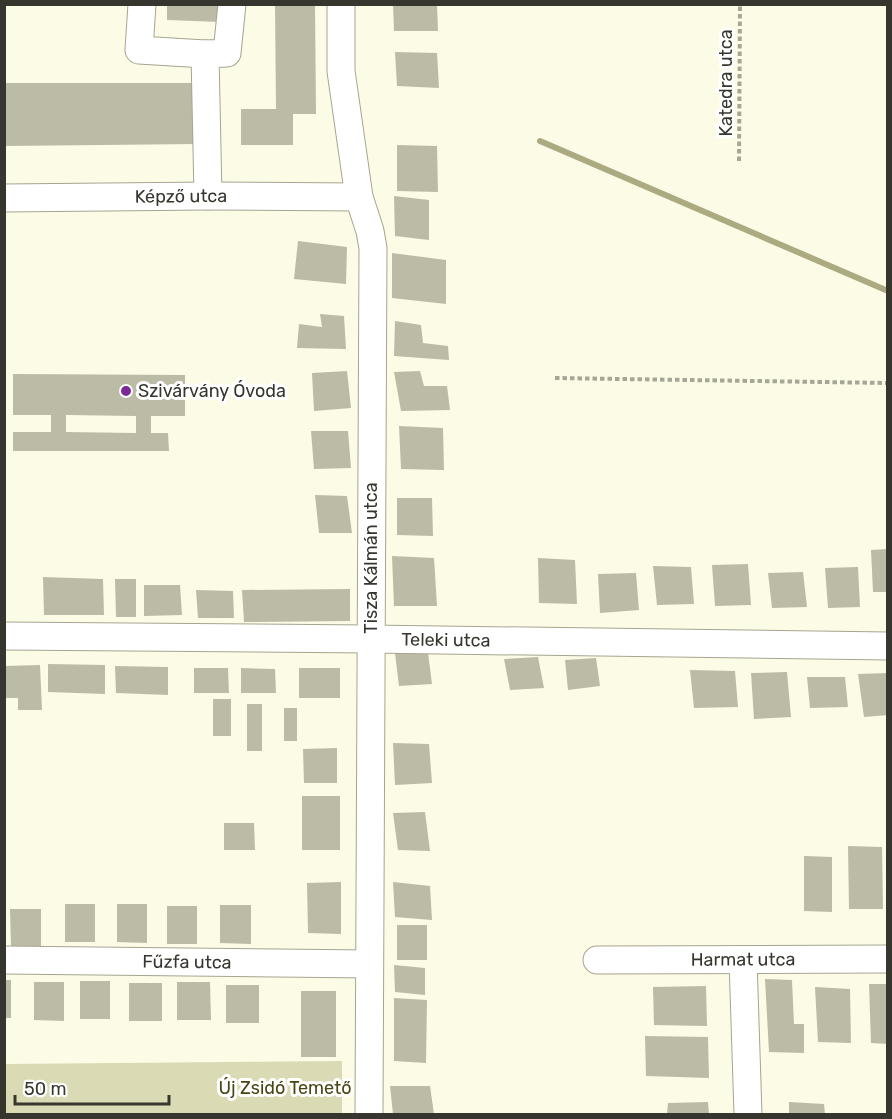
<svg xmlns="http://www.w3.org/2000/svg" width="892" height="1119" font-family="Rubik,sans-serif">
<rect width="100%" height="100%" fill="#fcfce6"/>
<!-- green -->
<path fill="#dadab5" d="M 342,1061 L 342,1114 L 5,1114 L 5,1064 Z"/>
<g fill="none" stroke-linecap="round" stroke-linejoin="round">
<!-- stream -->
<path stroke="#abaa80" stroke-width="6" d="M 540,141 L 888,291"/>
</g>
<!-- building -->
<path fill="#bbbba6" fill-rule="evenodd" d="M 167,4 L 222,4 L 221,22 L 167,20 Z
M 275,4 L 315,4 L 316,114 L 293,114 L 293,145 L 241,145 L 241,109 L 276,109 Z
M 393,4 L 437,4 L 438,31 L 394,31 Z
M 395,52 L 437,53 L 439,88 L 397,86 Z
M 4,83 L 192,83 L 197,144 L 4,146 Z
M 397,145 L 437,146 L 438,192 L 397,191 Z
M 394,196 L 429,200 L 429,240 L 395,236 Z
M 298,241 L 347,247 L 346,284 L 294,279 Z
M 392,253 L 446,260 L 446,304 L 392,298 Z
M 320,314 L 344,316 L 346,349 L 297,348 L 299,324 L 322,327 Z
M 395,321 L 421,325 L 423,343 L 448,346 L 449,360 L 394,356 Z
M 347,371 L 351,408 L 314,411 L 312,373 Z
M 420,371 L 424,386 L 447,386 L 450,410 L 401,411 L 394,372 Z
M 13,374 L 185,375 L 185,416 L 151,416 L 151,433 L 168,433 L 169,451 L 13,451 L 13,432 L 51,432 L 51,415 L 13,415 ZM 66,415 L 136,416 L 136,433 L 66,432 Z
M 399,426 L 443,428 L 444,470 L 401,469 Z
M 311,431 L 348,431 L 351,468 L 314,469 Z
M 315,495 L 347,496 L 352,533 L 319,533 Z
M 397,498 L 432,498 L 433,536 L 397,535 Z
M 888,549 L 888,592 L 873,592 L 871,550 Z
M 392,556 L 434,558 L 437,606 L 394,606 Z
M 538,558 L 575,560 L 577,604 L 539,603 Z
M 748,564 L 751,605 L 715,606 L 712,565 Z
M 653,566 L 691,567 L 694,604 L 657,605 Z
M 858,567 L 860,607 L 828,608 L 825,568 Z
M 803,572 L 807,607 L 772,608 L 768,573 Z
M 636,573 L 639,610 L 600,613 L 598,574 Z
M 43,577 L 103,579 L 104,615 L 44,615 Z
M 115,579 L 136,579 L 136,617 L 116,617 Z
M 144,585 L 180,585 L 182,615 L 144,616 Z
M 350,589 L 350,621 L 244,622 L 242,590 Z
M 196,590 L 233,591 L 234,618 L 198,618 Z
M 395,653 L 428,653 L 432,684 L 399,686 Z
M 538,657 L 544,688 L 510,690 L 504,659 Z
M 596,658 L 600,686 L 568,690 L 565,660 Z
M 48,664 L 105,665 L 105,694 L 48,692 Z
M 40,665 L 42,710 L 18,710 L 18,698 L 4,698 L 4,666 Z
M 115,666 L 168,667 L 168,695 L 116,693 Z
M 194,668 L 228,668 L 229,693 L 194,693 Z
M 241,668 L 275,669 L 276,693 L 241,693 Z
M 299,668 L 340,668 L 340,698 L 299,698 Z
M 690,670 L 735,671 L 738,707 L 694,708 Z
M 787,672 L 791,717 L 754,719 L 751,673 Z
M 888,673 L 888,715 L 864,717 L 858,674 Z
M 807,677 L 845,677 L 848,707 L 810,708 Z
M 213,699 L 231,699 L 231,736 L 213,736 Z
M 247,704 L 262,704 L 262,751 L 247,751 Z
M 284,708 L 297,708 L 297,741 L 284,741 Z
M 393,743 L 429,744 L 432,783 L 395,785 Z
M 337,748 L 337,783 L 304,783 L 303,749 Z
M 302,796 L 340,796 L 340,850 L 302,850 Z
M 425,812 L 430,851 L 398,850 L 393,813 Z
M 224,823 L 254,823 L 255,850 L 224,850 Z
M 848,846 L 882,847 L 883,909 L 849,909 Z
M 804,856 L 832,857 L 832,912 L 804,911 Z
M 341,882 L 341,934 L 308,933 L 307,883 Z
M 393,882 L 430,886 L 432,920 L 395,917 Z
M 65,904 L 95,904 L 95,942 L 65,942 Z
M 117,904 L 147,904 L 147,943 L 117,942 Z
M 220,905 L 251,905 L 251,944 L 220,943 Z
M 167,906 L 197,906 L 197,944 L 167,944 Z
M 10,909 L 41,909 L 41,947 L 11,947 Z
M 397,925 L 427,925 L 427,960 L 397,960 Z
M 394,965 L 425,968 L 425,995 L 395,992 Z
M 765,979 L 792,980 L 794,1024 L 804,1024 L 804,1053 L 769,1052 Z
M 4,980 L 11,980 L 11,1018 L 4,1018 Z
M 80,981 L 110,981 L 110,1019 L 80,1019 Z
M 34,982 L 64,982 L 64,1021 L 34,1020 Z
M 177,982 L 210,982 L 211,1020 L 177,1020 Z
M 129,983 L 162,983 L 162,1021 L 129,1021 Z
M 869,984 L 888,984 L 888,1044 L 871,1043 Z
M 226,985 L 259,985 L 259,1023 L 226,1023 Z
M 706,986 L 707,1026 L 654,1025 L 653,987 Z
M 815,987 L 850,989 L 851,1043 L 818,1042 Z
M 301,991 L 336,991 L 336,1057 L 301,1057 Z
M 394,998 L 427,1000 L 426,1063 L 394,1061 Z
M 645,1036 L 708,1037 L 709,1078 L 646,1076 Z
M 390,1086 L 430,1086 L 434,1114 L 393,1114 Z
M 708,1102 L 709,1114 L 667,1114 L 668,1103 Z
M 789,1102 L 824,1104 L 825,1114 L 789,1114 Z"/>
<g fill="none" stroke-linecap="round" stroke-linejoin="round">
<!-- minor casing -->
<g stroke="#a5a590" stroke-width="29">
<g id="minor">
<path d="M 142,4 L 139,50 L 205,54"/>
<path d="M 341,4 L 341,71 L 359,197 L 370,231 L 373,248 L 369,1114"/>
<path d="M 208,196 L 205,54 L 227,53 L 232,4"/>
<path id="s1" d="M 4,198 L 208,196 L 359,197"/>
<path id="s2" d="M 4,636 L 370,639 L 888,646"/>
<path id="s3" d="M 4,960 L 369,964"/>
<path id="s4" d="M 597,960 L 888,959"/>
<path d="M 743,960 L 748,1114"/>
</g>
</g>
<!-- path -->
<path stroke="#a6a696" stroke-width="4" stroke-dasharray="4.5 3" stroke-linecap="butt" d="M 739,161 L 740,4
M 555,378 L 888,383"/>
<!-- minor -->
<use href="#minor" stroke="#fff" stroke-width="27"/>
</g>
<!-- markers -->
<circle fill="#7d2897" stroke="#fff" stroke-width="2" cx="126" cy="391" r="6"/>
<g text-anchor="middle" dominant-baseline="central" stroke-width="6" stroke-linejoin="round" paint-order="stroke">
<!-- street labels -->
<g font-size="18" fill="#36362e" stroke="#fff">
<text transform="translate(726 83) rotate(-90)">Katedra utca</text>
<text stroke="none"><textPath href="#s1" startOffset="177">Képző utca</textPath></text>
<text transform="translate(371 558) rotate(-90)">Tisza Kálmán utca</text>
<text stroke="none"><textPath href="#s2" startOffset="442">Teleki utca</textPath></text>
<text stroke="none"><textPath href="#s4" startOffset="146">Harmat utca</textPath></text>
<text stroke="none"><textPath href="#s3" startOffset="183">Fűzfa utca</textPath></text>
</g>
<!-- poi labels -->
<g font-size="18" fill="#36362e" stroke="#fff" text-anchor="start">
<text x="138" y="391">Szivárvány Óvoda</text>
</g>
<!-- park labels -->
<g font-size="18" fill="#484512" stroke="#fff">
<text x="285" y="1088">Új Zsidó Temető</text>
</g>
</g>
<!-- border -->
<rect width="892" height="1119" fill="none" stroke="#36362e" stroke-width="12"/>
<!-- scale -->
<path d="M15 1095v9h154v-9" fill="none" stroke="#36362e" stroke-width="3"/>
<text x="24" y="1095" font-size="18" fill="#36362e" stroke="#ffffff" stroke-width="4.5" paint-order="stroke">50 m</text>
</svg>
